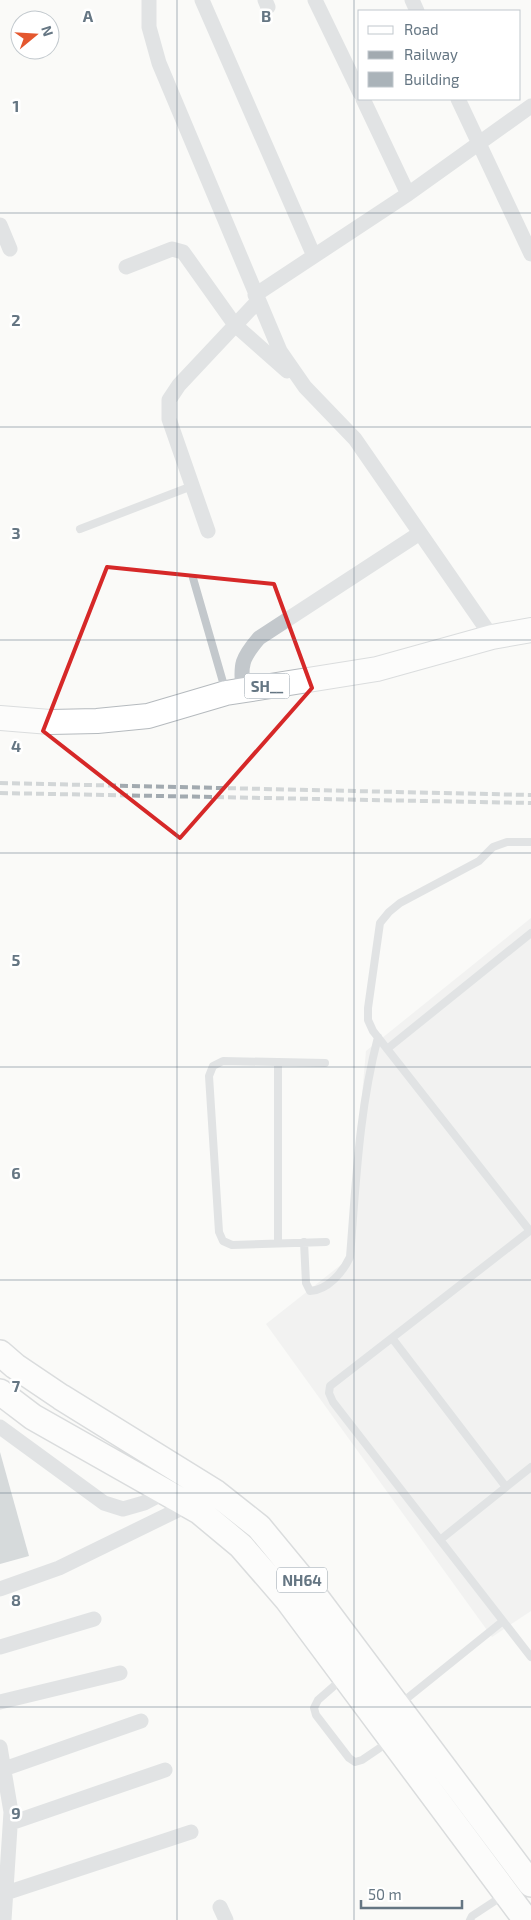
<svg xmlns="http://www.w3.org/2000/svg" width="531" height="1920" font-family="'Exo 2',sans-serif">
<rect width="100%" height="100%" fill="#fafaf8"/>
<!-- built -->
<path fill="#e8e9e9" d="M 531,918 L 531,1611 L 492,1637 L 266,1324 L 347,1260 L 366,1051 Z"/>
<!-- building -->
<path fill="#aab3b9" d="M 0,1452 L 29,1556 L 0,1564 Z"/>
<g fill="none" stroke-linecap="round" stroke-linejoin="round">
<!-- primary casing -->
<g stroke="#b5babe" stroke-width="26">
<path id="primary" d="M 0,718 L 50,722 L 97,721 L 148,716 L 226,693 L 377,669 L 492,637 L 531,630"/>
</g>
<!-- trunk casing -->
<g stroke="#b4b9bd" stroke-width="28">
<path id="trunk" d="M 0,1353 L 15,1366 L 61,1397 L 216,1493 L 259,1527 L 306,1584 L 531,1884
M 0,1392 L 33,1417 L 199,1511 L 241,1546 L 287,1599 L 526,1920"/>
</g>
<!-- service -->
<path stroke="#c3c8cc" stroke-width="8" d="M 80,529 L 192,486
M 193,578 L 225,689
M 387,1049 L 531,933
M 325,1063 L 223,1061 L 213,1066 L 209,1076 L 219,1232 L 223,1241 L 232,1245 L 326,1242
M 531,1230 L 330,1386 L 329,1393 L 333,1402 L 531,1657
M 530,1231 L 373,1031 L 368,1020 L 368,1008 L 380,923 L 389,912 L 400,903 L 479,861 L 493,847 L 507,842 L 531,842
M 304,1242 L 306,1283 L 310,1291 C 328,1290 343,1272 350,1257 C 356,1183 359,1109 378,1037
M 278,1243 L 278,1062
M 392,1338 L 506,1487
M 440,1540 L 531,1467
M 342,1679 L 318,1700 L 314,1708 L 316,1715 L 349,1758 L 355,1762 L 362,1760 L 390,1741
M 400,1704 L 503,1621
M 470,1920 L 472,1916 L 504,1895"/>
<!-- minor -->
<path stroke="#c3c8cc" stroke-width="15" d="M 149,0 L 149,27 L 159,63 L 280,351 L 305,387 L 355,439 L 492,637
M 202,0 L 314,256
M 265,0 L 268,7
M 315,0 L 360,93
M 412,0 L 417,11
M 363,99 L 408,194
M 458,99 L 531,254
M 0,225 L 10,249
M 126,267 L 172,249 L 183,252 L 235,325 L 287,371
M 255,295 L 408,194 L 531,106
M 208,531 L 169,419 L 169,400 L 179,385 L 258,301
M 243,690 C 240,664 242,658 259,638 L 420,533
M 0,1427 L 104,1503 L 123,1509 L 144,1503 L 165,1492
M 0,1589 L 59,1568 L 188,1505
M 0,1647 L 94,1619
M 0,1702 L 120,1673
M 0,1747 L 11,1812 L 4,1920
M 4,1769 L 141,1721
M 11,1823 L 165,1770
M 6,1893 L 191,1832
M 220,1907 L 226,1920"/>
<!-- primary -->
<use href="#primary" stroke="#fff" stroke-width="24"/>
<!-- trunk -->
<use href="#trunk" stroke="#fff" stroke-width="25"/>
<!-- rail -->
<path stroke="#a2aab0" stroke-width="4" stroke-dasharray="8 4" stroke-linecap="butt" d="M 0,783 L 531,795
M 0,793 L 531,803"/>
</g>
<!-- marked area -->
<path d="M0 0H531V1920H0ZM 107,567 L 274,584 L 312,688 L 180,838 L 43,731 Z" fill="#fafaf8" fill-opacity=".55" fill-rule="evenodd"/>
<path fill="none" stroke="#d62828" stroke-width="4" stroke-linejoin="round" d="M 107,567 L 274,584 L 312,688 L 180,838 L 43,731 Z"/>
<!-- grid -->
<path fill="none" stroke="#657683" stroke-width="1" stroke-opacity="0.55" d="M 177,0 L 177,1920M 354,0 L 354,1920M 0,213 L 531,213M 0,427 L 531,427M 0,640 L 531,640M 0,853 L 531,853M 0,1067 L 531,1067M 0,1280 L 531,1280M 0,1493 L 531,1493M 0,1707 L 531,1707"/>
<g text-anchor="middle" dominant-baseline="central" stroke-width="5" stroke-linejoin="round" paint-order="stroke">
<!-- shield labels -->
<g fill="#fff" stroke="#939fa8" stroke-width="1">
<rect x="244.5" y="673.5" width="45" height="25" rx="4"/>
<rect x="277" y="1567.5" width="50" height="25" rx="4"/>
</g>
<g font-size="15" font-weight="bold" fill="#657683">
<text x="267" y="686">SH__</text>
<text x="302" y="1580">NH64</text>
</g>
</g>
<g font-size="16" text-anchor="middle" font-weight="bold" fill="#657683" stroke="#fff" stroke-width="5" stroke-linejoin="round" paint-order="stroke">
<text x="88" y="22">A</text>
<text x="266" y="22">B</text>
<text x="16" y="112">1</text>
<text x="16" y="326">2</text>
<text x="16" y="539">3</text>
<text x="16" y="752">4</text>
<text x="16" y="966">5</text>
<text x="16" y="1179">6</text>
<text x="16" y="1392">7</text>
<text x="16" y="1606">8</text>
<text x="16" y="1819">9</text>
</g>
<!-- legend -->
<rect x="358" y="10" width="162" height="90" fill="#ffffff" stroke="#c1c8cd"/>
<rect x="368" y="26" width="25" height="8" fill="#ffffff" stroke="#c1c8cd"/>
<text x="404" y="35" font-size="15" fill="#657683">Road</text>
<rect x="368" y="51" width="25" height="8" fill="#a2aab0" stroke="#c1c8cd"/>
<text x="404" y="60" font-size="15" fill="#657683">Railway</text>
<rect x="368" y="72" width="25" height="15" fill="#aab3b9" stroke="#c1c8cd"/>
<text x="404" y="85" font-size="15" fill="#657683">Building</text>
<!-- north arrow -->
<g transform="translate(35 35) rotate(72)"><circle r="24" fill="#ffffff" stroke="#c1c8cd"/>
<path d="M0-4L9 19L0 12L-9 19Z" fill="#e4572e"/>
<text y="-8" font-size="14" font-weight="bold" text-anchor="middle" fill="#657683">N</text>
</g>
<!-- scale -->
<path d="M361 1900v8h101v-8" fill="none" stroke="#657683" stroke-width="2.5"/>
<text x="368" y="1900" font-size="15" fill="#657683" stroke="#ffffff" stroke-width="4" paint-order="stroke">50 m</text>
</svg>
